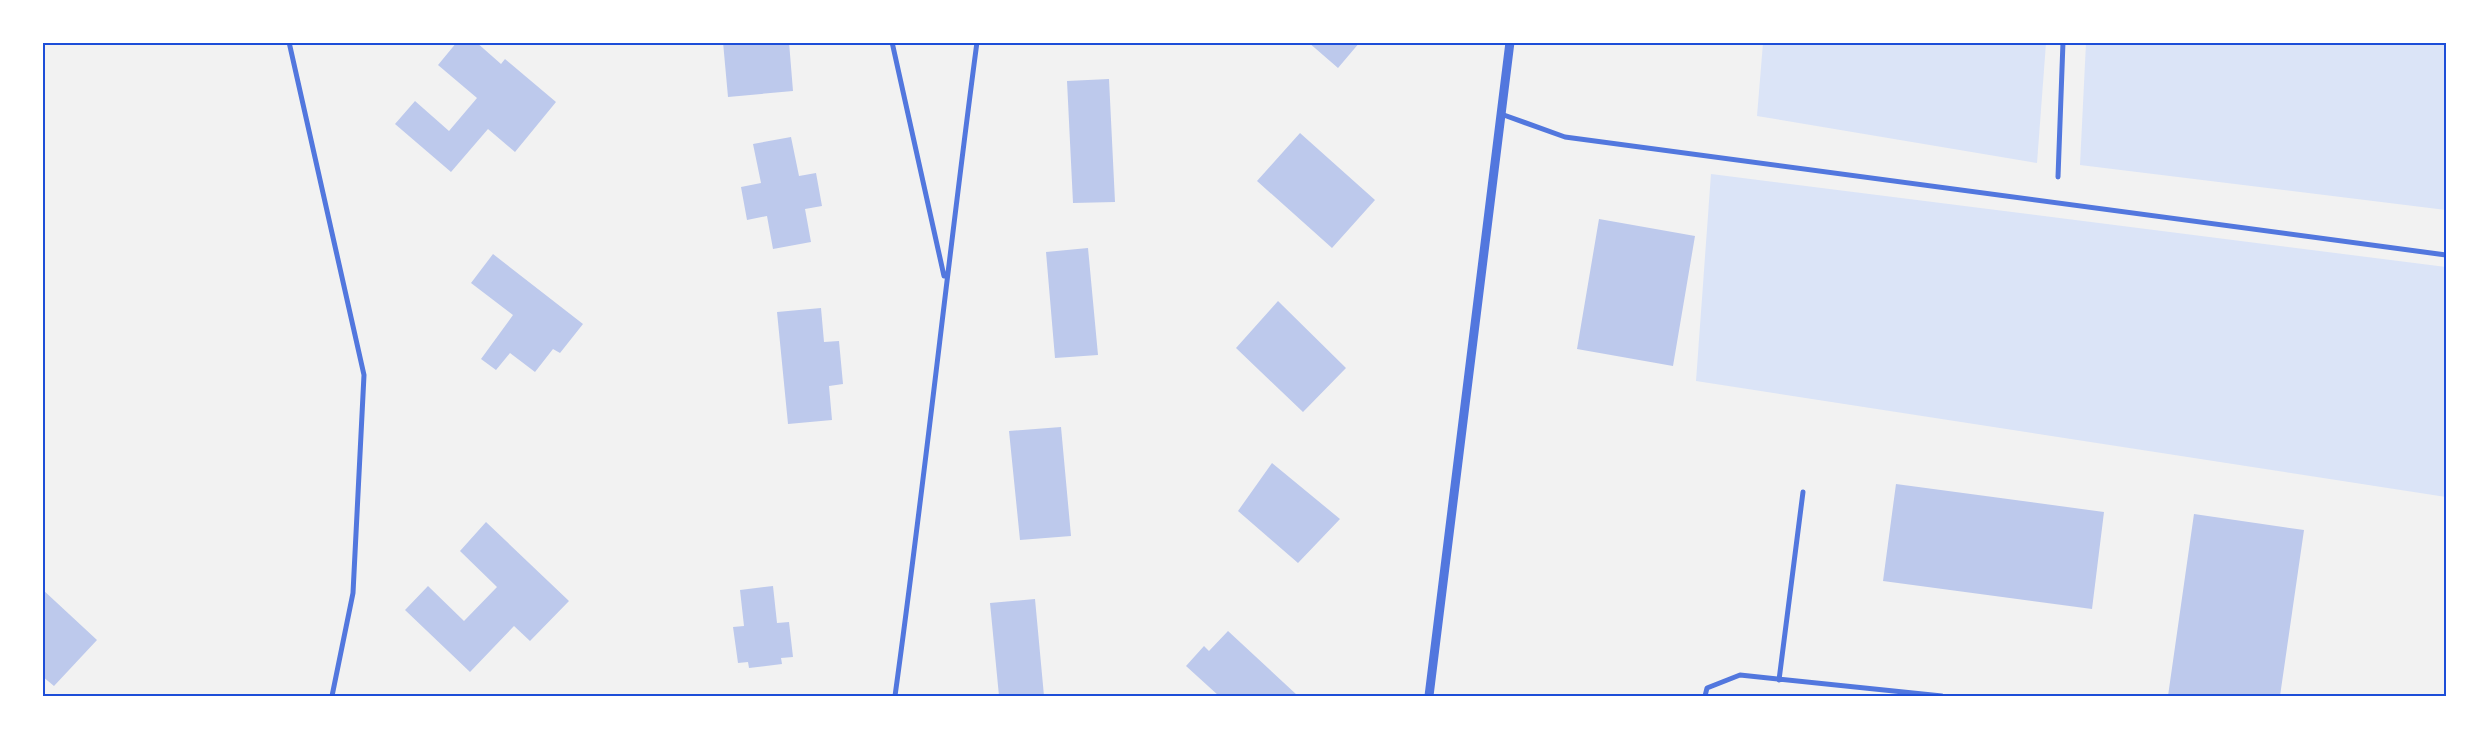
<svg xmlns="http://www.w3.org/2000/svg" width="2489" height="739" font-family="Arial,sans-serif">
<rect width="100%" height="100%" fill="#f2f2f2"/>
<!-- green -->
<path fill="#dbe4f7" d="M 1763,43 L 2046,43 L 2037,163 L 1757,116 Z
M 2086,43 L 2446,43 L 2446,210 L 2080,165 Z
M 1711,174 L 2446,267 L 2446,497 L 1696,381 Z"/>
<!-- building -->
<path fill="#bdc9ec" d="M 457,42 L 476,42 L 501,64 L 505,59 L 556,102 L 515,152 L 488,129 L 451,172 L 395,124 L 415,101 L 449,131 L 477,98 L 438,65 Z
M 723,42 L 789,42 L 793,91 L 728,97 Z
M 1308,42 L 1360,42 L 1338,68 Z
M 1109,79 L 1115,202 L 1073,203 L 1067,81 Z
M 1300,133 L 1375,200 L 1332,248 L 1257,181 Z
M 791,137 L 799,176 L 816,173 L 822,206 L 805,209 L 811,242 L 773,249 L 767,216 L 747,220 L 741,187 L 761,183 L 753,144 Z
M 1599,219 L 1695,236 L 1673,366 L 1577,349 Z
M 1088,248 L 1098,355 L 1055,358 L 1046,252 Z
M 493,254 L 583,324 L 560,353 L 553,349 L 535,372 L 510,353 L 496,370 L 481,359 L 513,315 L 471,283 Z
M 1278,301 L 1346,368 L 1303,412 L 1236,348 Z
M 821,308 L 824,342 L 839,341 L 843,384 L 829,386 L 832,420 L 788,424 L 777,312 Z
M 1061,427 L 1071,536 L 1020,540 L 1009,431 Z
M 1272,463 L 1340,519 L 1298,563 L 1238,511 Z
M 1896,484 L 2104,512 L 2092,609 L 1883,581 Z
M 2194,514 L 2304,530 L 2280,696 L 2168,696 Z
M 486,522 L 569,601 L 530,641 L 514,626 L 470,672 L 405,610 L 428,586 L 464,621 L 497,587 L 460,551 Z
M 773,586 L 777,623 L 789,622 L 793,657 L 781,658 L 782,664 L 749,668 L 748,662 L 738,663 L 733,627 L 744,626 L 740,590 Z
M 42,589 L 97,640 L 54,686 L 42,676 Z
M 1035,599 L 1044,696 L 999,696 L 990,603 Z
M 1228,631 L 1297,695 L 1295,696 L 1219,696 L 1186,666 L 1204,646 L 1209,651 Z"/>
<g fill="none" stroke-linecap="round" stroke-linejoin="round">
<!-- minor -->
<path stroke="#5277de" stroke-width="5" d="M 289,42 L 364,375 L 353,593 L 332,696
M 892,42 L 944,276
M 1501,114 L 1565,137 L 2446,255
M 2058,177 L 2063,42
M 1779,680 L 1803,492
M 895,696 C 925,479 948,260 977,42
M 1705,696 L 1707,688 L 1740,675 L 1942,696"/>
<!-- tertiary -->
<path stroke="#5277de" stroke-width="9" d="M 1429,696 L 1510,42"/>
</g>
<!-- border -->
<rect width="2489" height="739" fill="none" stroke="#ffffff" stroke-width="88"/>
<rect x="44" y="44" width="2401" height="651" fill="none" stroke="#1d4ed8" stroke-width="2"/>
</svg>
